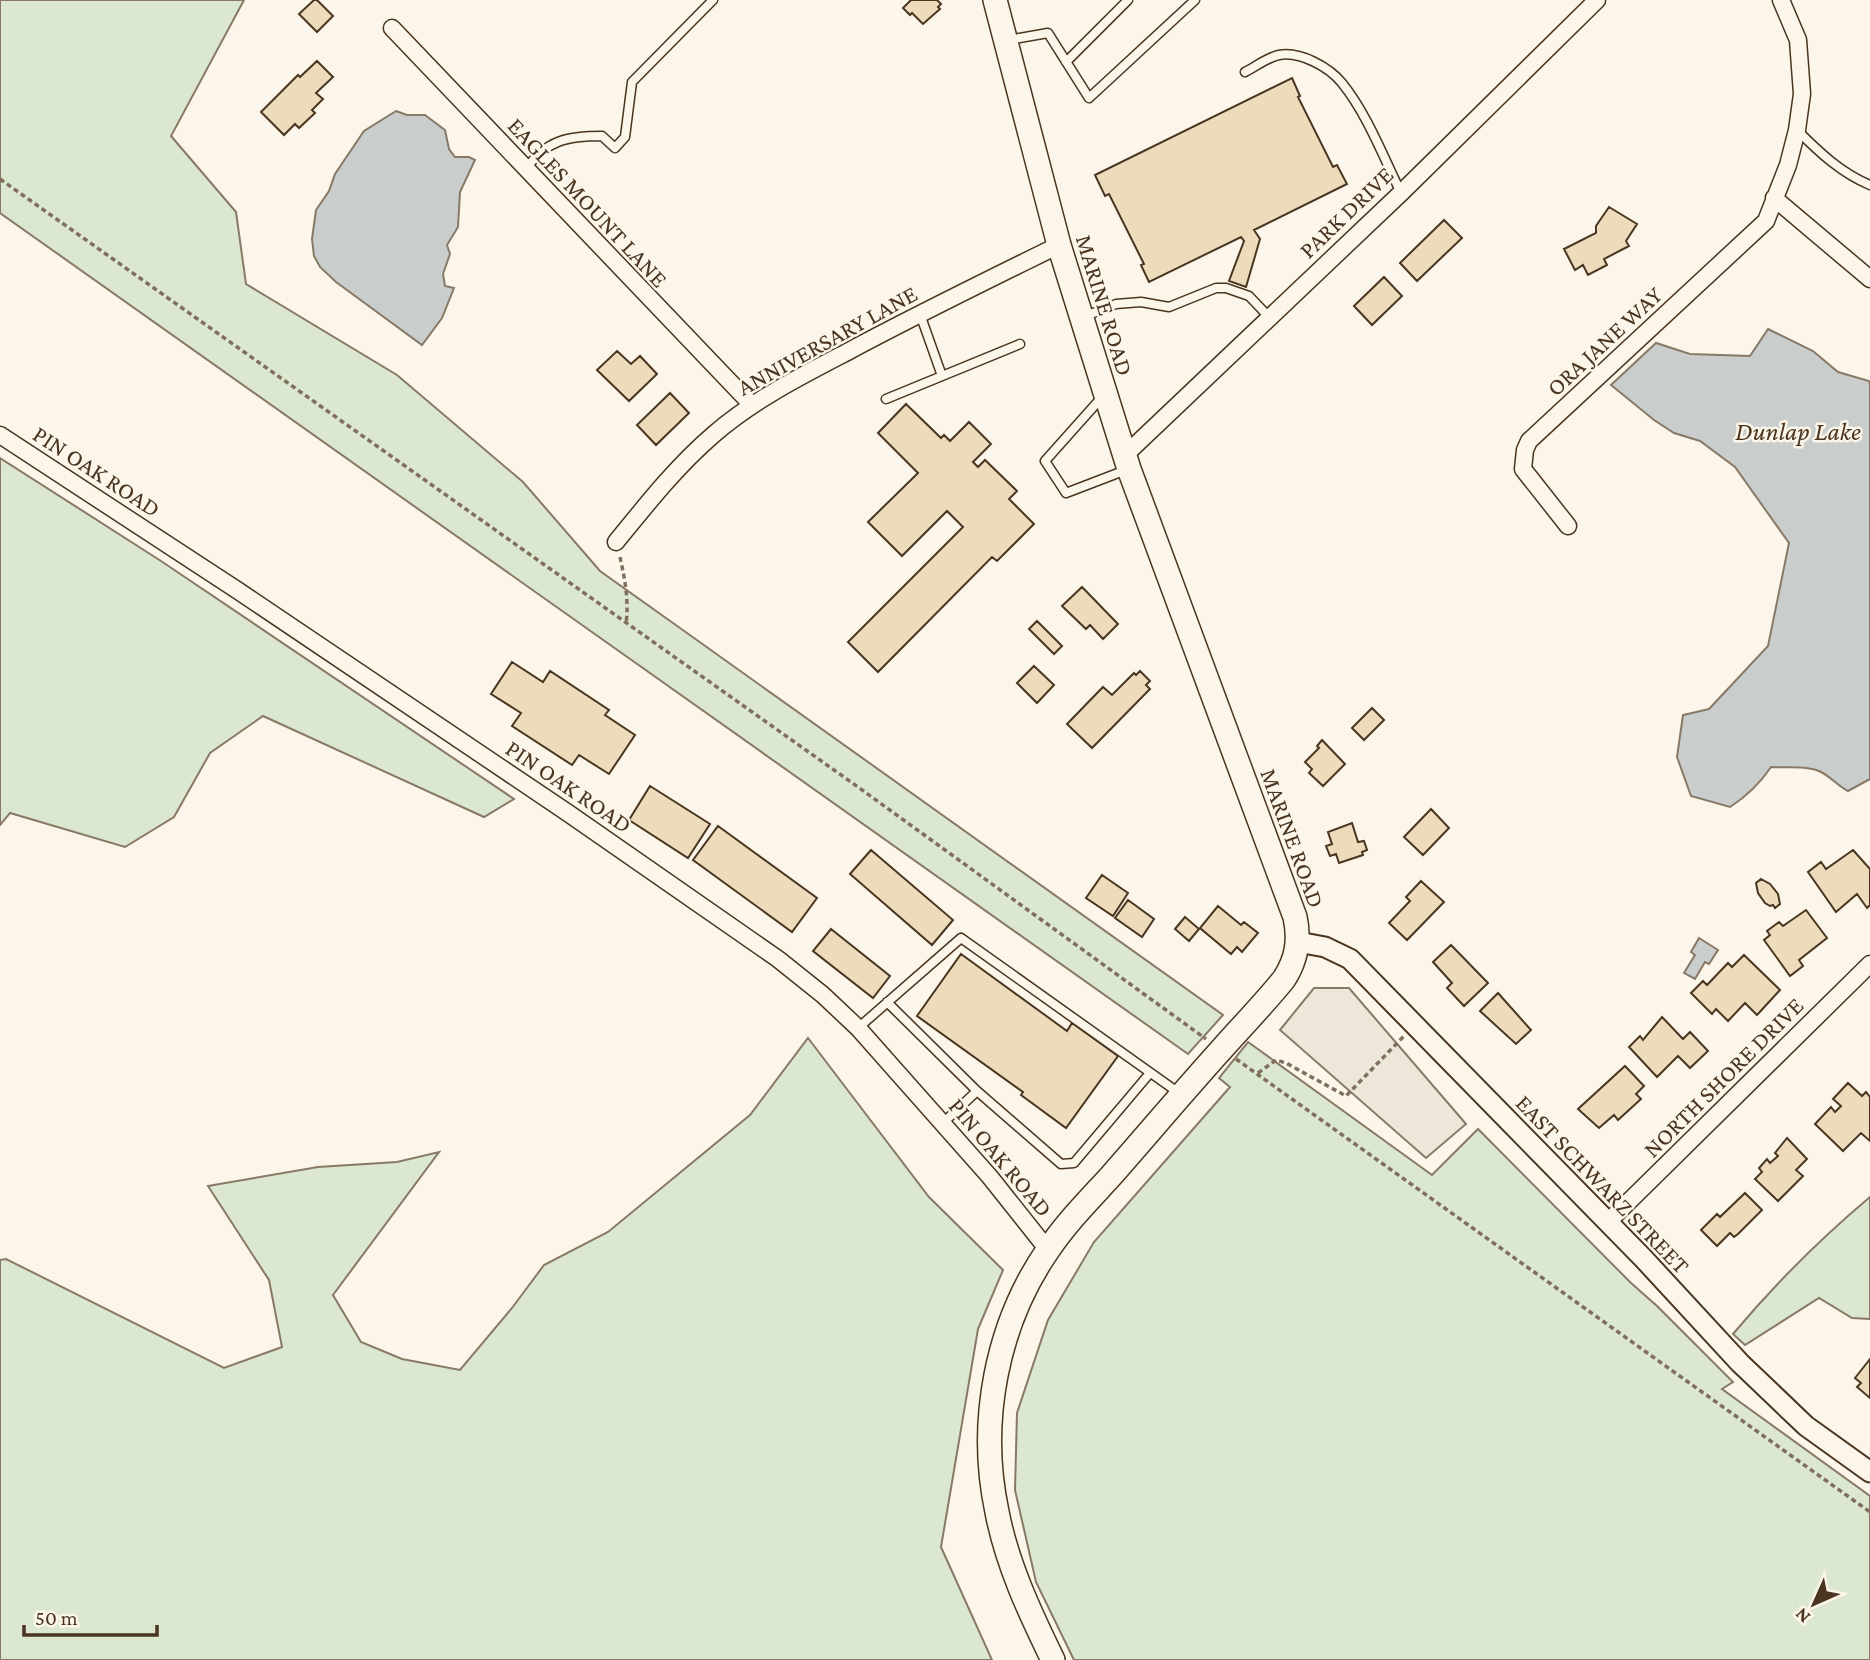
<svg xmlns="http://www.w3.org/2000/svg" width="1870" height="1660" font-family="'Crimson Pro',serif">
<rect width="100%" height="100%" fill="#fbf6e9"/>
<!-- green -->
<path fill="#dce7d0" stroke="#887966" stroke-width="2" d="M 0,0 L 244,0 L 171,136 L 236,212 L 246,284 L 397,375 L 523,482 L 600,571 L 1223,1015 L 1188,1054 L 0,213 Z
M 0,458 L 161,561 L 514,799 L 484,817 L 263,716 L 210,753 L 174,817 L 125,847 L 10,813 L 0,825 Z
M 808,1038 L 929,1197 L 1003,1270 L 978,1329 L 941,1547 L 992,1660 L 0,1660 L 0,1260 L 6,1259 L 224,1368 L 282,1347 L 269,1280 L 208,1186 L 318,1167 L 397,1162 L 439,1152 L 333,1295 L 361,1342 L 402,1359 L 460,1370 L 512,1308 L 544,1265 L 608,1232 L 750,1115 Z
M 1248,1042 L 1432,1175 L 1478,1129 L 1631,1283 L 1657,1306 L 1733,1382 L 1722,1389 L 1870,1496 L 1870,1660 L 1074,1660 L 1036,1582 L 1015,1490 L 1017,1413 L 1048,1320 L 1094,1242 L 1230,1087 L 1219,1078 Z
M 1870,1197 L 1870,1319 L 1852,1318 L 1819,1298 L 1745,1345 L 1733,1334 C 1775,1284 1820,1239 1870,1197 Z"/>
<!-- parking -->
<path fill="#ede7d9" stroke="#887966" stroke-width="2" d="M 1314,988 L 1349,988 L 1466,1124 L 1426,1158 L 1280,1030 Z"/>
<!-- water -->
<path fill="#c9cecd" stroke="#887966" stroke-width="2" d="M 396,111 L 407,115 L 425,115 L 445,130 L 449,149 L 455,157 L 469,157 L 475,160 L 460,192 L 458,227 L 447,245 L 450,254 L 443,274 L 445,286 L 454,288 L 442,318 L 422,345 L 336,282 L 320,267 L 314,256 L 312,239 L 316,210 L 329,191 L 335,174 L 364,131 Z
M 1768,329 L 1813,351 L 1838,372 L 1869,381 L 1870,384 L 1870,779 L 1848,791 C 1838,786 1831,777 1821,772 C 1808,765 1785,768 1771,767 C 1759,785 1747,796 1730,807 L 1691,796 L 1677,757 L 1683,715 L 1709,709 L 1768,646 L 1789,543 L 1735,467 L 1700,441 L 1674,433 L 1654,420 L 1611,385 L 1656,343 L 1690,354 L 1750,356 Z
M 1699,938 L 1718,950 L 1709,964 L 1705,962 L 1695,979 L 1684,973 L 1695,955 L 1691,952 Z"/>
<!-- building -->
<path fill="#ecdcbc" stroke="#4a3520" stroke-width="2" d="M 314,0 L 317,0 L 333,16 L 317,32 L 299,14 Z
M 911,0 L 937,0 L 941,4 L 938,7 L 940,9 L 923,24 L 912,13 L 910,15 L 903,8 Z
M 317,61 L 333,77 L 316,93 L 323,99 L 312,110 L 315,113 L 299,128 L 295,124 L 284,135 L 261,112 L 298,75 L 300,77 Z
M 1292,78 L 1300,96 L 1298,97 L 1333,167 L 1337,165 L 1347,184 L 1254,230 L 1260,239 L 1246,287 L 1229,281 L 1244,241 L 1241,237 L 1149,282 L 1141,265 L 1144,264 L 1109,194 L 1105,196 L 1095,175 Z
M 1609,207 L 1637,224 L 1626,241 L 1629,246 L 1604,259 L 1607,265 L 1588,275 L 1583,265 L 1575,270 L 1564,249 L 1596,233 L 1596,226 Z
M 1444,220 L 1462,238 L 1417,281 L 1400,263 Z
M 1384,277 L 1402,296 L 1372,325 L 1354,306 Z
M 617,351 L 631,364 L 640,356 L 657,374 L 629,401 L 597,370 Z
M 670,393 L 689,413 L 656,445 L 637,425 Z
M 906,404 L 941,438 L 944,435 L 950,441 L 969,422 L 991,444 L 973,462 L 978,467 L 985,460 L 1017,491 L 1009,499 L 1034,524 L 997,561 L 992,557 L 878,672 L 848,642 L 963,527 L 947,511 L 902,556 L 868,522 L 918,473 L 878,433 Z
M 1082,587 L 1118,624 L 1103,639 L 1090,625 L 1086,629 L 1062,606 Z
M 1037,621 L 1062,646 L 1054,654 L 1029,629 Z
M 512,662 L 543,682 L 550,671 L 609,710 L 605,715 L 635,735 L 609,774 L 579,755 L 572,765 L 512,726 L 521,713 L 491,694 Z
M 1034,666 L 1054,685 L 1037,703 L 1017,683 Z
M 1140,671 L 1150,681 L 1146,685 L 1150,689 L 1092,748 L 1067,724 L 1103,687 L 1112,695 L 1134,673 L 1136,675 Z
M 1372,708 L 1384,720 L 1364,740 L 1352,728 Z
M 1322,740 L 1345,764 L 1323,786 L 1309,773 L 1312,769 L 1305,762 L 1319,748 L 1317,746 Z
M 650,786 L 710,824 L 688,858 L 629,820 Z
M 1431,809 L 1449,828 L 1423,855 L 1404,837 Z
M 1352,823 L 1358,842 L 1364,841 L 1367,850 L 1362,852 L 1363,855 L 1339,863 L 1336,854 L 1330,856 L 1326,846 L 1332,844 L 1328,832 Z
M 718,826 L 817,898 L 792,932 L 693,860 Z
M 871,850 L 953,920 L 932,945 L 850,874 Z
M 1853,850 L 1870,869 L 1870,905 L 1867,908 L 1857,894 L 1836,912 L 1808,872 L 1821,862 L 1826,869 Z
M 1102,875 L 1128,893 L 1113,916 L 1086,898 Z
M 1761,879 L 1770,884 L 1778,894 L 1780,904 L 1775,908 L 1773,905 L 1770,906 L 1765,903 L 1758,893 L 1756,883 Z
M 1421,881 L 1444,902 L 1407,940 L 1389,923 L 1410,901 L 1406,897 Z
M 1128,900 L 1154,919 L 1142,937 L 1115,918 Z
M 1218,906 L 1241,925 L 1244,922 L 1258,933 L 1242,952 L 1237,947 L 1231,954 L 1200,928 Z
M 1806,910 L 1827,938 L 1799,960 L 1803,966 L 1790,976 L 1764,940 L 1770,935 L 1767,931 L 1779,922 L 1783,926 Z
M 1185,917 L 1199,929 L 1189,941 L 1175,929 Z
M 831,929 L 890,976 L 873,998 L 813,951 Z
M 1451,945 L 1488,983 L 1464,1006 L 1447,988 L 1452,983 L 1433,962 Z
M 961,954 L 1067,1031 L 1072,1023 L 1118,1056 L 1066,1128 L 1021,1095 L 1023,1092 L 917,1016 Z
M 1744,955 L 1780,990 L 1757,1015 L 1745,1003 L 1728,1021 L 1716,1009 L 1712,1014 L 1691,993 L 1703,981 L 1707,985 L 1728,963 L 1732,967 Z
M 1498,993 L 1531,1030 L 1516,1044 L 1480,1011 Z
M 1662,1017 L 1683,1039 L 1690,1032 L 1708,1051 L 1690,1068 L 1678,1056 L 1657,1077 L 1629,1047 L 1640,1036 L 1643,1040 Z
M 1625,1066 L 1644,1086 L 1636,1094 L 1641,1099 L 1618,1120 L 1614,1115 L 1599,1128 L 1578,1109 Z
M 1848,1083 L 1862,1096 L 1866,1092 L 1870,1097 L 1870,1141 L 1861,1133 L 1843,1151 L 1815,1124 L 1831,1107 L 1835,1112 L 1841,1106 L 1833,1099 Z
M 1787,1138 L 1807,1159 L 1796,1170 L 1803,1176 L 1778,1201 L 1755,1179 L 1762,1172 L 1759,1168 L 1767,1159 L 1770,1163 L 1778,1156 L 1775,1153 Z
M 1745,1193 L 1762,1210 L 1738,1234 L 1734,1237 L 1730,1233 L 1717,1246 L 1701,1230 L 1717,1214 L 1720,1217 Z
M 1870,1359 L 1870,1398 L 1857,1387 L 1861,1383 L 1855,1378 Z"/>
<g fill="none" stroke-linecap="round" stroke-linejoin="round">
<!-- service casing -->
<g stroke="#4a3520" stroke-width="11">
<path id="service" d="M 1008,40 L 1048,33 L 1089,98 L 1195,0
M 1066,62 L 1128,0
M 1245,72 C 1255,67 1268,57 1279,55 C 1300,51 1329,67 1342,83 C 1367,114 1383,156 1401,193
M 1797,130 C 1819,152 1841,173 1870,185
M 526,169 C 546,140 568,136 602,136 L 615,148 L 625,137 L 632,82 L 713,0
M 920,314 L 942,376
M 1083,317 L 1116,304 L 1141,302 L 1169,307 L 1216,288 L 1226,288 L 1249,296 L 1269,317
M 1103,396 L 1045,461 L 1066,493 L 1126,470
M 886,399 L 1020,344
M 887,1002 L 977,1091 L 1061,1164 L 1074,1163 L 1150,1073
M 858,1028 L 961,938 L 1179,1093
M 944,1122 L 977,1091"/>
</g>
<!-- minor casing -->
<g stroke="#4a3520" stroke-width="19">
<path id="minor" d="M 392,28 L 752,405
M 1774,198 L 1870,279
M 0,435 L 237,590 L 568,813 L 778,959 L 823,995 L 858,1028 L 990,1177 L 1048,1250
M 1125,455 L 1401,193 L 1597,0
M 1568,526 L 1523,469 L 1525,450 L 1529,441 L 1766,221 L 1788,165 L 1797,130 L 1802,94 L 1798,40 L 1781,0
M 616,542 C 647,504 676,467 713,435 C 753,400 801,376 849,351 C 918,314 988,280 1059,245
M 1608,1222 L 1870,964"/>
</g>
<!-- tertiary casing -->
<g stroke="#4a3520" stroke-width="23">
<path id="tertiary" d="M 1298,942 L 1325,947 L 1350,959 L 1643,1258 L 1740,1363 L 1806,1426 L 1870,1472"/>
</g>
<!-- secondary casing -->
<g stroke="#4a3520" stroke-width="26">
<path id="secondary" d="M 995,0 L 1059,245 L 1129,469 L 1295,917 C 1300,940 1297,959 1284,979 C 1264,1004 1242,1026 1221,1050 C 1183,1092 1147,1135 1110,1177 C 1088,1201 1066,1223 1048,1250 C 996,1325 978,1423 997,1512 C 1007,1564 1030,1613 1053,1660"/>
</g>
<!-- path -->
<path stroke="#7f6f5c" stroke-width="3.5" stroke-dasharray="5 3.5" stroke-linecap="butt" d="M 0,179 L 858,787 L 1206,1039
M 620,557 C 625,580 629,600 626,624
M 1236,1059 L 1870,1512
M 1258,1073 L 1276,1060 L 1286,1063 L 1346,1096 L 1404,1036"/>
<!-- service -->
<use href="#service" stroke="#fbf6e9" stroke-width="8"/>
<!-- minor -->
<use href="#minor" stroke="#fbf6e9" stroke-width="16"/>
<!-- tertiary -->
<use href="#tertiary" stroke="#fbf6e9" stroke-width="19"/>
<!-- secondary -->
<use href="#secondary" stroke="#fbf6e9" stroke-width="23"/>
</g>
<g text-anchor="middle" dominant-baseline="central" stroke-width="5" stroke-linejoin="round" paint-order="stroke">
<!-- street labels -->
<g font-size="24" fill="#4a3520" stroke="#fbf6e9">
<text transform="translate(588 202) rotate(47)">EAGLES MOUNT LANE</text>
<text transform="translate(1346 212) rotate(-44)">PARK DRIVE</text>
<text transform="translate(1105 305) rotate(73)">MARINE ROAD</text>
<text transform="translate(827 340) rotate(-29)">ANNIVERSARY LANE</text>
<text transform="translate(1604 341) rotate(-43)">ORA JANE WAY</text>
<text transform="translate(97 471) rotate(33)">PIN OAK ROAD</text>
<text transform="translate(569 786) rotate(34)">PIN OAK ROAD</text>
<text transform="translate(1293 838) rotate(70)">MARINE ROAD</text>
<text transform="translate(1723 1077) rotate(-45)">NORTH SHORE DRIVE</text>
<text transform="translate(1001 1157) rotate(50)">PIN OAK ROAD</text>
<text transform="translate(1603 1184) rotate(46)">EAST SCHWARZ STREET</text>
</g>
<!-- water labels -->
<g font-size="26" font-style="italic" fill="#4a3520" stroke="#fbf6e9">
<text x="1798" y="431">Dunlap Lake</text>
</g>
</g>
<!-- north arrow -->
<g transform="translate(1814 1604) rotate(225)" stroke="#fbf6e9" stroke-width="5" paint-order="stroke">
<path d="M0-5L12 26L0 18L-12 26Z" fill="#4a3520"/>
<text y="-10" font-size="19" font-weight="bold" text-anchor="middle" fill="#4a3520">N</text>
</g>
<!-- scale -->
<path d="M24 1625v10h133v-10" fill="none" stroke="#4a3520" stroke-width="3.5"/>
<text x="35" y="1625" font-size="21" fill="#4a3520" stroke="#fbf6e9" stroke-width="5" paint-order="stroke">50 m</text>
</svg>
